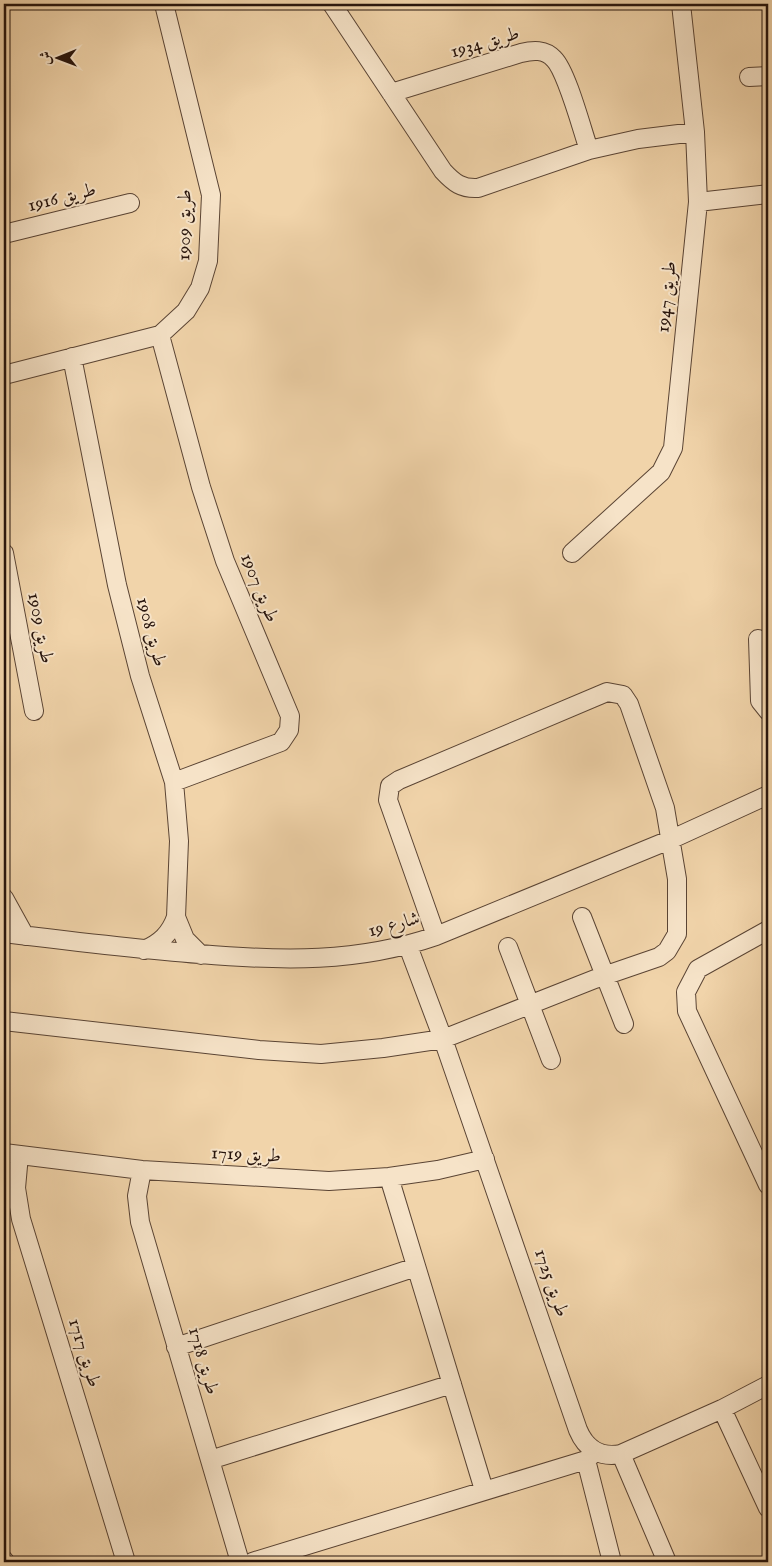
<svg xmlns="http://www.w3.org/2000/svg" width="772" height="1566" font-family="'IM FELL English',Amiri,serif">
<rect width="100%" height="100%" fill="#f1d4aa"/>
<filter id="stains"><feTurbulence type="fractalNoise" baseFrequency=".004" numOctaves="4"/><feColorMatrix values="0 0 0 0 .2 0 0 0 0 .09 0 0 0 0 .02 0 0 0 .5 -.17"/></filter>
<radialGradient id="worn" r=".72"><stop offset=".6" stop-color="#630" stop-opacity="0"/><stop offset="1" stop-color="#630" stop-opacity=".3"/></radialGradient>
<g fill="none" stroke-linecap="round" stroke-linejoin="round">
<!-- minor casing -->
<g stroke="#5a4434" stroke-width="20">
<path id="minor" d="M 332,4 L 443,171 C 454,183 462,189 478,188 L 589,150 L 638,139 L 695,132
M 749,77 L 768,76
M 391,93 L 521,53 C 533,50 545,49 554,59 C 567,72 582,130 589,150
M 698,202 L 768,194
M 4,234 L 130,203
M 160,335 L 201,487 L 225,561 L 290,716 L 289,730 L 281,742 L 174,782
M 72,357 L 117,585 L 140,676 L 174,782 L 179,841 L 176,917 C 170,934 160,943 144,950
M 4,375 L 160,335 L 186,311 L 200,288 L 208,261 L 211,195 L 164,4
M 4,553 L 34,711
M 572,553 L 661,472 L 673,448 L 698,202 L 695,132 L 681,4
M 758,639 L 760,701 L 768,711
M 4,898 L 25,936
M 176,917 L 185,939 L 201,955
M 582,917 L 624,1024
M 768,930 L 698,969 L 686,992 L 687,1011 L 768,1185
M 4,933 C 69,941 134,949 200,954 C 281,961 358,963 436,936 L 672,839 L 768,795
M 408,946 L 443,1039 L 578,1430 C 586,1449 600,1458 621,1454 L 722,1409 L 768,1385
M 508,947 L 551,1060
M 4,1021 L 259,1050 L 321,1054 L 383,1048 L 443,1039 L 595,979 L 659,957 L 667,951 L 677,934 L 677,879 L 665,808 L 629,704 L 623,695 L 607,692 L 399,780 L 390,786 L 388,800 L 436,936
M 4,1153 L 142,1170 L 329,1181 L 389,1177 L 438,1170 L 485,1159
M 19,1155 L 16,1188 L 21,1219 L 126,1562
M 142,1170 L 137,1196 L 140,1222 L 240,1562
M 389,1177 L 484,1490
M 176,1347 L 416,1267
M 722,1409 L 768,1508
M 621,1454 L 667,1562
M 210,1460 L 452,1384
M 586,1460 L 612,1562
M 4,1560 L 5,1562
M 252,1562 L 586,1460 L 595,1452"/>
</g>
<!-- minor -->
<use href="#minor" stroke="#f6e3c8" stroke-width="18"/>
</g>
<g text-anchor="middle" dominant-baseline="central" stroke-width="4" stroke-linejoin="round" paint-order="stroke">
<!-- street labels -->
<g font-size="19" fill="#27140c" stroke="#f6e3c8">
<text transform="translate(485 43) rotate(-16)">طريق 1934</text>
<text transform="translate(62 198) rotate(-14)">طريق 1916</text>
<text transform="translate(185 225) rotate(-89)">طريق 1909</text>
<text transform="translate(667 297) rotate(-84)">طريق 1947</text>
<text transform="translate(259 588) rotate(68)">طريق 1907</text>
<text transform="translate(40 628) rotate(79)">طريق 1909</text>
<text transform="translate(151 632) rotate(75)">طريق 1908</text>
<text transform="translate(394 925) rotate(-15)">شارع 19</text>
<text transform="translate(246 1155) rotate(3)">طريق 1719</text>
<text transform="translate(551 1283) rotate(71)">طريق 1725</text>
<text transform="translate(84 1353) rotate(73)">طريق 1717</text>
<text transform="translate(203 1361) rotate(74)">طريق 1718</text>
</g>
</g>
<!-- margin -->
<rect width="772" height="1566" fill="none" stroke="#f1d4aa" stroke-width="20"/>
<rect x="5" y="5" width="762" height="1556" fill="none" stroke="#27140c" stroke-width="2.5"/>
<rect x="10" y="10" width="752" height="1546" fill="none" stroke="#27140c"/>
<!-- north arrow -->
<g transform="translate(58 58) rotate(269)" stroke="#f6e3c8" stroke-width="4" paint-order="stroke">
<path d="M0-4L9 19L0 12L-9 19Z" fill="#27140c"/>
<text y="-8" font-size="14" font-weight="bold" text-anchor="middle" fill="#27140c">ش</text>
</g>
<rect width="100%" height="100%" filter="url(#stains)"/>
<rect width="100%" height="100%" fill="url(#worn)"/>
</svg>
